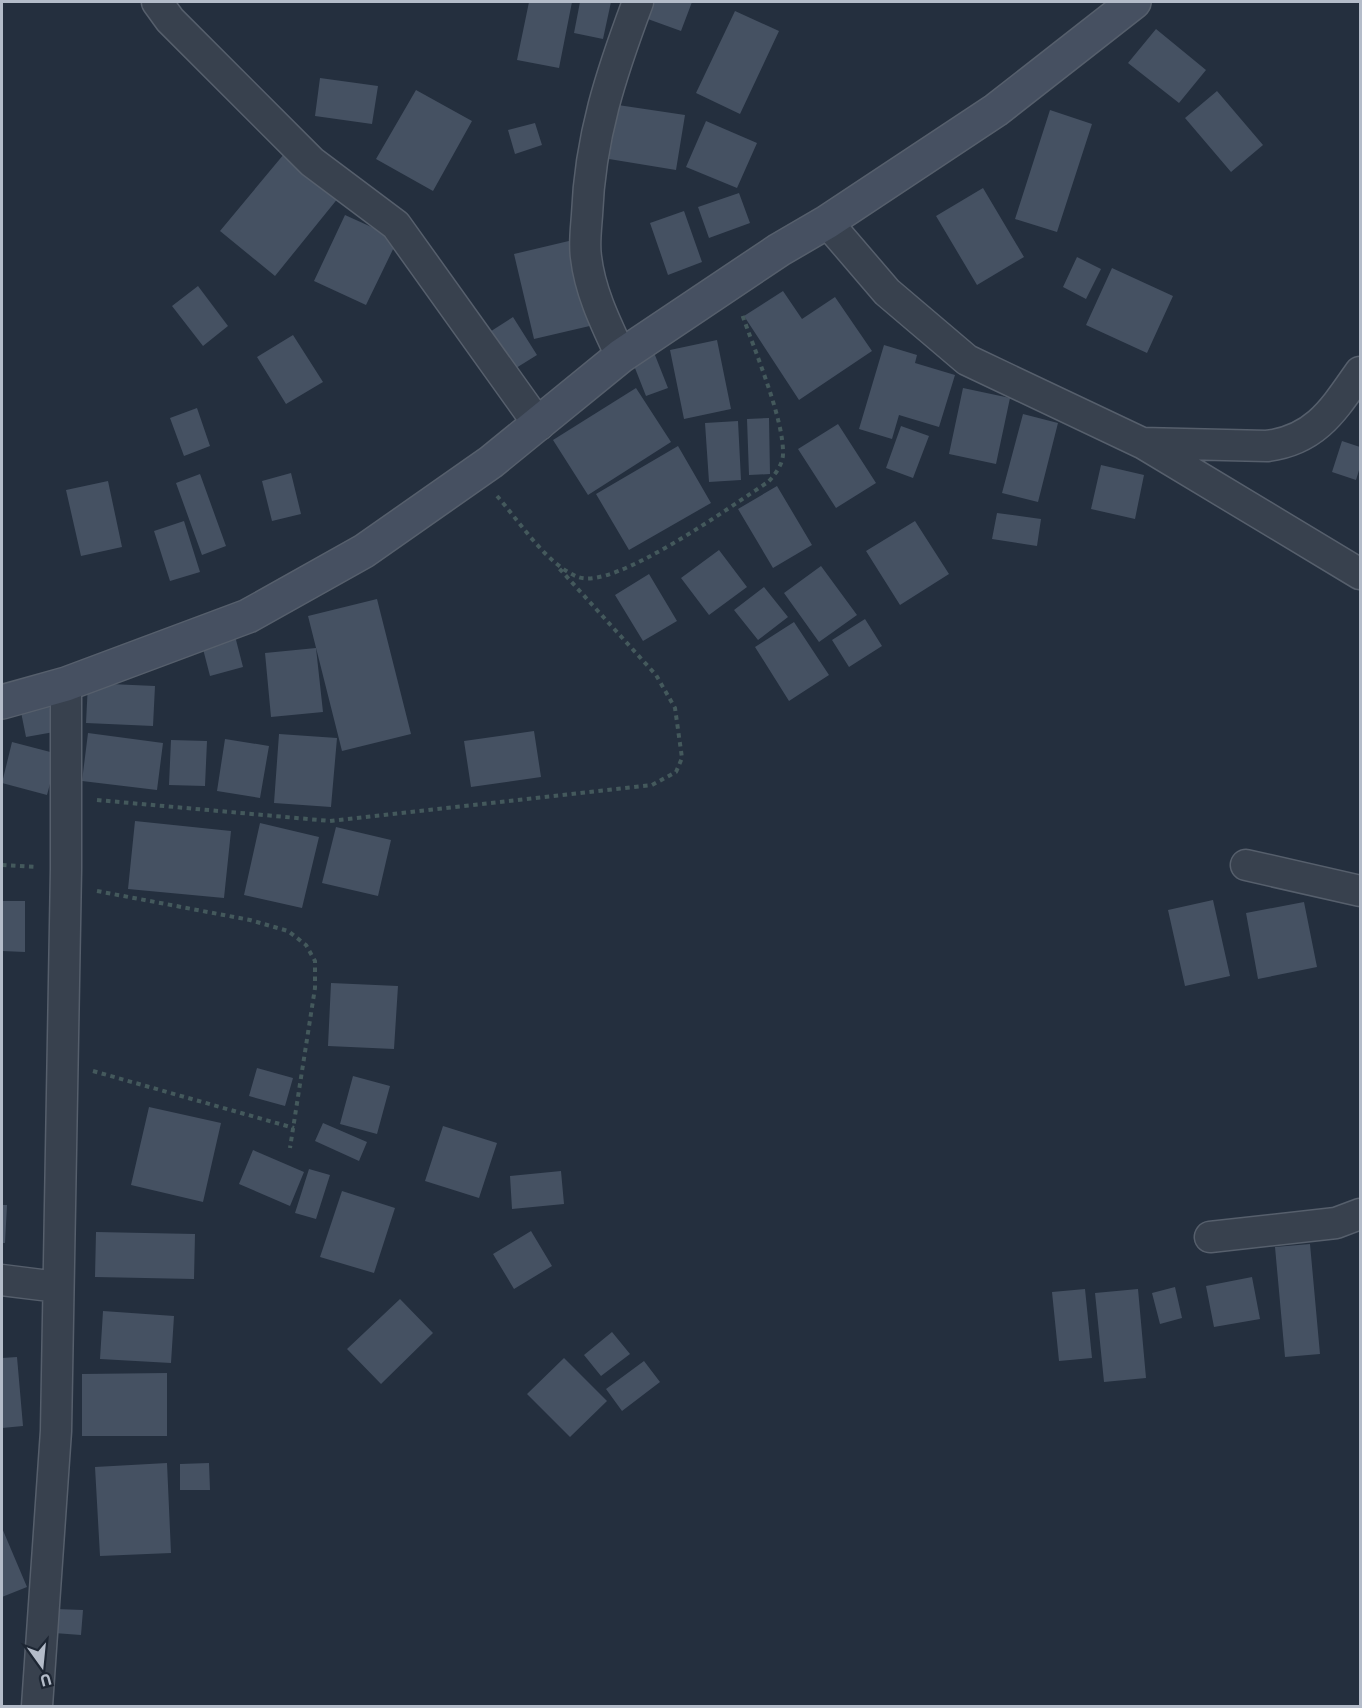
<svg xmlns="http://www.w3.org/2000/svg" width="1362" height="1708" font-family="'IBM Plex Sans',sans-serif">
<rect width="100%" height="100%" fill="#242f3e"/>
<!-- building -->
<path fill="#455162" d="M 529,2 L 572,2 L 559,68 L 517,60 Z
M 580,2 L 611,2 L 603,39 L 574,33 Z
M 651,2 L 692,2 L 681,31 L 645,18 Z
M 735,11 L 779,31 L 740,114 L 696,93 Z
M 1156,29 L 1206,70 L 1179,103 L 1128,63 Z
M 320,78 L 378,86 L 372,124 L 315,116 Z
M 416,90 L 472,121 L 433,191 L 376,159 Z
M 1217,91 L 1263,145 L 1231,172 L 1185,118 Z
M 618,105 L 685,115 L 676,170 L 609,159 Z
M 1050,110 L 1092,124 L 1057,232 L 1015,219 Z
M 706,121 L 757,143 L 737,188 L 686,167 Z
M 535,123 L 542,145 L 515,154 L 508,130 Z
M 289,148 L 343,192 L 275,276 L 220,231 Z
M 983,188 L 1024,257 L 977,285 L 936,216 Z
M 739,193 L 750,223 L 709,238 L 698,207 Z
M 684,211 L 702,262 L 668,275 L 650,223 Z
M 345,215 L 398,239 L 366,305 L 314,281 Z
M 573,240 L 594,325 L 534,339 L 514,254 Z
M 1077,257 L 1101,269 L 1086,299 L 1063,287 Z
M 1112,268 L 1173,296 L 1147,353 L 1086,325 Z
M 198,286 L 228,326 L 203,346 L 172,306 Z
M 783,291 L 802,319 L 835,297 L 872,351 L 799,400 L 744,316 Z
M 513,317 L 537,355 L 508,373 L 485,335 Z
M 293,335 L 323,382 L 286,404 L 257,357 Z
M 717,340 L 731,409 L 684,419 L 670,350 Z
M 884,345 L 917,355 L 915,363 L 955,375 L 939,427 L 899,415 L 892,439 L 859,429 Z
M 653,350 L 668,388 L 646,396 L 631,358 Z
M 636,388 L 671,442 L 588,495 L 553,440 Z
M 963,388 L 1010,398 L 996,464 L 949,454 Z
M 197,408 L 210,446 L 184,456 L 170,418 Z
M 1023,414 L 1058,423 L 1038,502 L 1002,493 Z
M 769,418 L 770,474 L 749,475 L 747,419 Z
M 738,421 L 741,480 L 709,482 L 705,423 Z
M 838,424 L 876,483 L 836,508 L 798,449 Z
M 901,426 L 929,436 L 913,478 L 886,468 Z
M 1342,441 L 1360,447 L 1360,467 L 1356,480 L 1332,472 Z
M 678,446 L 711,503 L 629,550 L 596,494 Z
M 1101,465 L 1144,475 L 1135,519 L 1091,509 Z
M 291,473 L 301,514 L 272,521 L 262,481 Z
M 200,474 L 226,546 L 202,555 L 176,483 Z
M 108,481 L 122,547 L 81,556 L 66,490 Z
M 777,486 L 812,545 L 773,568 L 738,509 Z
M 997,513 L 1041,519 L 1037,546 L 992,539 Z
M 184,521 L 200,572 L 170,581 L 154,531 Z
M 915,521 L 949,574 L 900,605 L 866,551 Z
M 719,550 L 747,587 L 709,615 L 681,578 Z
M 821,566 L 857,615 L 819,642 L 784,593 Z
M 649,574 L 677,621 L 643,641 L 615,595 Z
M 764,587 L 788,617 L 758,640 L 734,610 Z
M 377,599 L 411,734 L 342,751 L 308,616 Z
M 865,619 L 882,646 L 849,667 L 832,640 Z
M 794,622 L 829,675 L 789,701 L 755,647 Z
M 235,636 L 243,667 L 210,676 L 202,645 Z
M 316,648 L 323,712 L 271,717 L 265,653 Z
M 88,683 L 155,686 L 153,726 L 86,723 Z
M 49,703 L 54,732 L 26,737 L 20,707 Z
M 534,731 L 541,777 L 471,787 L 464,741 Z
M 88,733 L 163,743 L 157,790 L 82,781 Z
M 279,734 L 337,738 L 331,807 L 274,803 Z
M 225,739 L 269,746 L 260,798 L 217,791 Z
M 171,740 L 207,741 L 205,786 L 169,785 Z
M 12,742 L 58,754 L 47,795 L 2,783 Z
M 135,821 L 231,831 L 224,898 L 128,889 Z
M 260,823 L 319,837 L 302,908 L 244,895 Z
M 336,827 L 391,840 L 378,896 L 322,883 Z
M 1213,900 L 1230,976 L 1185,986 L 1168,910 Z
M 2,901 L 25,901 L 25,952 L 2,951 Z
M 1304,902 L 1317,967 L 1258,979 L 1246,913 Z
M 331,983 L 398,986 L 394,1049 L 328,1046 Z
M 257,1068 L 293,1078 L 285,1106 L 249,1096 Z
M 353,1076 L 390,1086 L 377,1134 L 340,1124 Z
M 149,1107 L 221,1123 L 203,1202 L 131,1185 Z
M 323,1123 L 367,1142 L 359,1161 L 315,1141 Z
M 443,1126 L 497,1143 L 479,1198 L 425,1181 Z
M 253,1150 L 304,1172 L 290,1206 L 239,1184 Z
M 309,1169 L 330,1175 L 316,1219 L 295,1213 Z
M 561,1171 L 564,1204 L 512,1209 L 510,1176 Z
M 342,1191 L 395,1208 L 374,1273 L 320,1257 Z
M 2,1205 L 7,1205 L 5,1243 L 2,1243 Z
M 531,1231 L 552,1266 L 514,1289 L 493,1254 Z
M 96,1232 L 195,1234 L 194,1279 L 95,1277 Z
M 1310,1244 L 1320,1354 L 1285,1357 L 1275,1247 Z
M 1252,1277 L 1260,1319 L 1214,1327 L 1206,1286 Z
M 1175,1287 L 1182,1318 L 1160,1324 L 1152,1293 Z
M 1085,1289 L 1092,1358 L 1059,1361 L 1052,1292 Z
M 1138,1289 L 1146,1378 L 1104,1382 L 1095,1293 Z
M 400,1299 L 433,1333 L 381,1384 L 347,1349 Z
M 103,1311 L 174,1316 L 171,1363 L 100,1359 Z
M 612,1332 L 630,1354 L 601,1376 L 584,1355 Z
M 17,1357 L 23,1426 L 2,1428 L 2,1358 Z
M 564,1358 L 607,1401 L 570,1437 L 527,1394 Z
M 644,1361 L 660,1382 L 622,1411 L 606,1389 Z
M 167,1373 L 167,1436 L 82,1436 L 82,1374 Z
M 167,1463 L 171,1553 L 100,1556 L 95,1467 Z
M 209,1463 L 210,1490 L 180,1490 L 180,1464 Z
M 2,1528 L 27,1587 L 2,1597 Z
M 56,1609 L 83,1610 L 81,1635 L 54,1633 Z"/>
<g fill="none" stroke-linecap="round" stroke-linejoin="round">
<!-- street casing -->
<g stroke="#565f6c" stroke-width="33">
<path id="street" d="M 157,2 L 170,20 L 312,162 L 396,225 L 539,425
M 827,222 L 887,292 L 967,360 L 1142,443 L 1267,446 C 1316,440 1334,409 1360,372
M 621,356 C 606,324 590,292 586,257 C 584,244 586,229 587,215 C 590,137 611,74 638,2
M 1144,444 L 1360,574
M 1246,865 L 1360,891
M 1210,1237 L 1336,1223 L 1360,1214
M 2,1280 L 58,1287
M 37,1706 L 56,1431 L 66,869 L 66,684"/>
</g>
<!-- secondary casing -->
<g stroke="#565f6c" stroke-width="36">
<path id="secondary" d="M 2,702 L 66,684 L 248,616 L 364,551 L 491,462 L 621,356 L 779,250 L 827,222 L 996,110 L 1134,2"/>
</g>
<!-- path -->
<path stroke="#44595c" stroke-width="4" stroke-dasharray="4.5 4.5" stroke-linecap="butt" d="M 497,496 C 519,521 547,565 578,577 C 614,591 734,504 768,482 C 775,475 783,464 783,454 C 784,419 754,349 742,314
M 97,800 L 330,821 L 652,785 L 676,772 L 682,758 L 675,708 L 656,675 L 557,566
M 2,865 L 36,867
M 97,891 L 250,920 L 288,931 L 306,945 L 315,961 L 315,988 L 290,1148
M 93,1071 L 294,1128"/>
<!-- street -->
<use href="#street" stroke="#38414e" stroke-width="30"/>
<!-- secondary -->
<use href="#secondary" stroke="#465061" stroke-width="33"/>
</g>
<!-- border -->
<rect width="1362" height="1708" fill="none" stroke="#b4bcc9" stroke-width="6"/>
<!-- north arrow -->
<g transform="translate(42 1666) rotate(165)" stroke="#1d2633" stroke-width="4.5" paint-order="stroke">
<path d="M0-4.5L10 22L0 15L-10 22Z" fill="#b4bcc9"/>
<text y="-9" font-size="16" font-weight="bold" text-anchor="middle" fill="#b4bcc9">U</text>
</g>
</svg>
